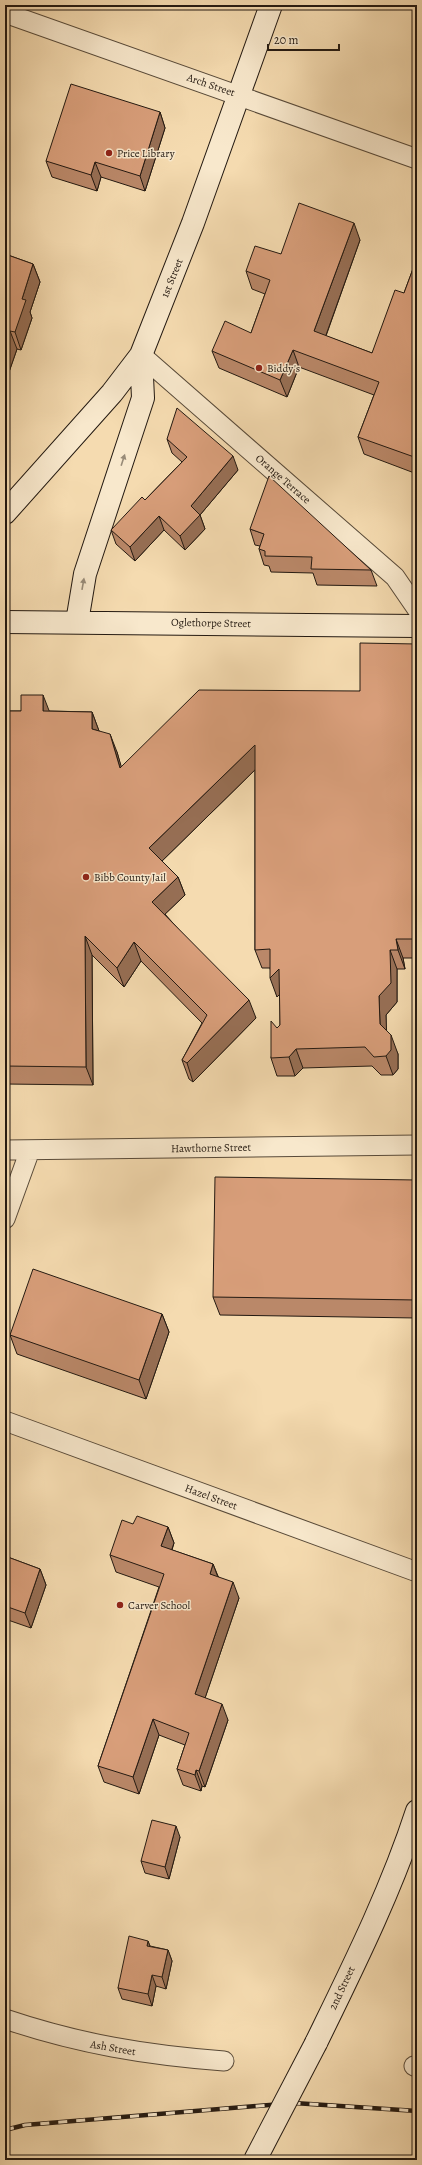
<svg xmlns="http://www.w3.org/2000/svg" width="422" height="2165" font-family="Alegreya,serif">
<rect width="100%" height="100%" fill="#f5dbb0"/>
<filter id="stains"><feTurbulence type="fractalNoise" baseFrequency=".005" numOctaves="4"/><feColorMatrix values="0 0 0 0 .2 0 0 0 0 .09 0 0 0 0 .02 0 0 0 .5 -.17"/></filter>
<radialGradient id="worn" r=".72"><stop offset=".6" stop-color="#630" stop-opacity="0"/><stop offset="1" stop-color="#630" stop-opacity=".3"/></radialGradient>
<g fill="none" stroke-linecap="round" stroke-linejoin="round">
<!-- street casing -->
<g stroke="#584a39" stroke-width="21">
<path id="street" d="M 5,13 L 417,159
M 141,355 L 395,577 L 417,609
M 5,1150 L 417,1145
M 5,1219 L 30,1150
M 5,1421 L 417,1572
M 5,2019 C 79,2044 146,2055 224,2061
M 414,2066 L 417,2067"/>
</g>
<!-- secondary casing -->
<g stroke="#231911" stroke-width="24">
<path id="secondary" d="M 5,513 L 112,393 L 141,355 L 193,223 L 271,5
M 5,622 L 417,626
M 77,622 L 85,574 L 143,398 L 141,355
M 316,2043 C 353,1967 391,1891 417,1811"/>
</g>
<!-- street -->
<use href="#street" stroke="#f8e8cc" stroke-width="19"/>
<!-- secondary -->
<use href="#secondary" stroke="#f8e8cc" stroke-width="22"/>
<!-- rail casing -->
<g stroke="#231911" stroke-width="4.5">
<path id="rail" d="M 5,2130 L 25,2125 L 294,2103 L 417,2111"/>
</g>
<!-- rail -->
<use href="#rail" stroke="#f8e8cc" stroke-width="3" stroke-dasharray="9" stroke-linecap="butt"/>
<!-- secondary-bridge casing -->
<g stroke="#231911" stroke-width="24" stroke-linecap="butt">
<path id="secondary-bridge" d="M 255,2160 L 316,2043"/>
</g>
<!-- secondary-bridge -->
<use href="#secondary-bridge" stroke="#f8e8cc" stroke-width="22"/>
</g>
<!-- wall -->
<path fill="#ba8869" stroke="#231911" d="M 160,112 L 165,128 L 145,191 L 101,177 L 97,191 L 52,177 L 46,161 Z
M 360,240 L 326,336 L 372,353 L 404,293 L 417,258 L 417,474 L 364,454 L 358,437 L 374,395 L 299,367 L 287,397 L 219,368 L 212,351 L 251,333 L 265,294 L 252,289 L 246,271 L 281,254 Z
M 5,254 L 33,264 L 40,282 L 30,312 L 32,318 L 21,350 L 17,349 L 9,372 L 5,371 Z
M 167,439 L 238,470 L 200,515 L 205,529 L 185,550 L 164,530 L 135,561 L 116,544 L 111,530 L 145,500 L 182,462 L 172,453 Z
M 250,529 L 371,570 L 377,586 L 317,585 L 313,573 L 271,572 L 269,566 L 264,565 L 259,549 L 260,546 L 255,545 Z
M 417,644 L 417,958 L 403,958 L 405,969 L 397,969 L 397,1002 L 386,1015 L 386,1030 L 398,1054 L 398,1069 L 393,1075 L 381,1075 L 372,1066 L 303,1068 L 295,1076 L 277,1076 L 271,1058 L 277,1028 L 280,1025 L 280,994 L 277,997 L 270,968 L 262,968 L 255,950 L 255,770 L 162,861 L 178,877 L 185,895 L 165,914 L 256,1018 L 193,1082 L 189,1079 L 182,1060 L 202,1023 L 141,961 L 124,987 L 92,955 L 93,1085 L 5,1084 L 5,711 L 49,711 L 92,712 L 99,731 L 117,752 L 121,767 L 360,691 Z
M 417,1180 L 417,1318 L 220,1315 L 213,1297 Z
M 162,1314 L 169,1332 L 146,1399 L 17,1354 L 10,1335 Z
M 133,1524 L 168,1527 L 174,1543 L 172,1550 L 213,1564 L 218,1576 L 239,1598 L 205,1698 L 228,1720 L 205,1787 L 202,1786 L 201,1791 L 183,1785 L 177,1769 L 185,1745 L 159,1735 L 139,1794 L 104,1782 L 98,1766 L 159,1587 L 116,1572 L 110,1555 Z
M 5,1556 L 40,1569 L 46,1585 L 31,1628 L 5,1619 Z
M 180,1837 L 169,1879 L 145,1873 L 141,1861 Z
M 148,1941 L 150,1946 L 168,1950 L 172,1961 L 166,1989 L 156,1986 L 152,2006 L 122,1999 L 118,1988 Z"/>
<!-- shaded-wall -->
<path fill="#976f55" stroke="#231911" d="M 160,112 L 165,128 L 145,191 L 140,176 Z
M 95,162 L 101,177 L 97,191 L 91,175 Z
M 354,223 L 360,240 L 321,349 L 314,331 Z
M 33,264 L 40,282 L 30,312 L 32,318 L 21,350 L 15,332 L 22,299 Z
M 10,331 L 17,349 L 9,372 L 5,361 L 5,346 Z
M 293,350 L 299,367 L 287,397 L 280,380 Z
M 233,456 L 238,470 L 200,515 L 205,529 L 185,550 L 180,536 L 191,506 Z
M 159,516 L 164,530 L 135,561 L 130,547 Z
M 43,695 L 50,713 L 43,711 Z
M 92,712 L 99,731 L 92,729 Z
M 110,734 L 117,752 L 127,786 L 120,768 Z
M 255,745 L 262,763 L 156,867 L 149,848 Z
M 178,877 L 185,895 L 159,920 L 152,902 Z
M 85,936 L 92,955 L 93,1085 L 86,1067 Z
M 396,939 L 403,958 L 405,969 L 398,950 Z
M 134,942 L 141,961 L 124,987 L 117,968 Z
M 390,950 L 397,969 L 397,1002 L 386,1015 L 387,1043 L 380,1024 L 379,996 Z
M 279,969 L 286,988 L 277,997 L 270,978 Z
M 249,1000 L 256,1018 L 193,1082 L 187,1063 Z
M 391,1035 L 398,1054 L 398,1069 L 393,1075 L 386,1056 Z
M 296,1049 L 303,1068 L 295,1076 L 289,1057 Z
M 162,1314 L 169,1332 L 146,1399 L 139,1380 Z
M 168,1527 L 174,1543 L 167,1563 L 161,1546 Z
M 213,1564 L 219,1580 L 210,1574 Z
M 40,1569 L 46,1585 L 31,1628 L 25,1613 Z
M 233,1582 L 239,1598 L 201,1710 L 195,1694 Z
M 222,1704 L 228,1720 L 205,1787 L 199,1771 Z
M 153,1719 L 159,1735 L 139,1794 L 133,1777 Z
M 196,1770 L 202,1786 L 201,1791 L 195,1775 Z
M 176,1826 L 180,1837 L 169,1879 L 165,1867 Z
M 148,1941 L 152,1952 L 147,1946 Z
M 168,1950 L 172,1961 L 166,1989 L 162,1977 Z
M 152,1975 L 156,1986 L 152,2006 L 148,1994 Z"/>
<!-- building -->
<path fill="#d89e7a" stroke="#231911" d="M 71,84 L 160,112 L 140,176 L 95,162 L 91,175 L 46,161 Z
M 299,203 L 354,223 L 314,331 L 372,353 L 395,290 L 404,293 L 417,258 L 417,458 L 358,437 L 379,382 L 293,350 L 280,380 L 212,351 L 225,321 L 251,333 L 270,280 L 246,271 L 255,246 L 281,254 Z
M 5,254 L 33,264 L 22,299 L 26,300 L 15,332 L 10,331 L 5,346 Z
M 177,408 L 233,456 L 191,506 L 200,515 L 180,536 L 159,516 L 130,547 L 111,530 L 142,497 L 145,500 L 187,457 L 167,439 Z
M 269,476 L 371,570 L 311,569 L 312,557 L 265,556 L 265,551 L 259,549 L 264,534 L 250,529 Z
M 360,643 L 417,644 L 417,939 L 396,939 L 398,950 L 390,950 L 391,983 L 379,996 L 380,1024 L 391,1035 L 391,1050 L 386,1056 L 374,1057 L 365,1047 L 296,1049 L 289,1057 L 271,1058 L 271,1021 L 277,1028 L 280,1025 L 279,969 L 270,978 L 270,949 L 255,950 L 255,745 L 149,848 L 178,877 L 152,902 L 249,1000 L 187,1063 L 182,1060 L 207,1015 L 134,942 L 117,968 L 85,936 L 86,1067 L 5,1066 L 5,711 L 21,711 L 21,695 L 43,695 L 43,711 L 92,712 L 92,729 L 110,734 L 120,768 L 199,690 L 360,691 Z
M 215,1177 L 417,1180 L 417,1300 L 213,1297 Z
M 33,1269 L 162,1314 L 139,1380 L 10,1335 Z
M 137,1516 L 168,1527 L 161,1546 L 213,1564 L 210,1574 L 233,1582 L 195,1694 L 222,1704 L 199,1771 L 196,1770 L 195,1775 L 177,1769 L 189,1733 L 153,1719 L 133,1777 L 98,1766 L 164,1574 L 110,1555 L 122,1520 L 133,1524 Z
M 5,1556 L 40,1569 L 25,1613 L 5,1606 Z
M 152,1820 L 176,1826 L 165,1867 L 141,1861 Z
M 129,1936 L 148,1941 L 147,1946 L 168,1950 L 162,1977 L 152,1975 L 148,1994 L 118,1988 Z"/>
<!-- one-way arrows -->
<defs><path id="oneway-solid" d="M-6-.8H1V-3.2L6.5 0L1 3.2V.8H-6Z"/></defs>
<g fill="#988b78">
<use href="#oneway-solid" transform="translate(123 460) rotate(-72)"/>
<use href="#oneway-solid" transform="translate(83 584) rotate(-80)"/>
</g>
<!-- markers -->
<g fill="#8f2418" stroke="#f8e8cc" stroke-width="1.5">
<circle cx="109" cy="153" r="4"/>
<circle cx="259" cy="368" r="4"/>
<circle cx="86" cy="877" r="4"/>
<circle cx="120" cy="1605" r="4"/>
</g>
<g text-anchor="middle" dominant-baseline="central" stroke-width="3" stroke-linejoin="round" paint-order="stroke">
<!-- street labels -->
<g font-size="11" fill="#231911" stroke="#f8e8cc">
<text transform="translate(211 85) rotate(19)">Arch Street</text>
<text transform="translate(172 278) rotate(-68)">1st Street</text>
<text transform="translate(283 479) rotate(41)">Orange Terrace</text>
<text transform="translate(211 623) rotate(1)">Oglethorpe Street</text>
<text transform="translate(211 1148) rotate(-1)">Hawthorne Street</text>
<text transform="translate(211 1497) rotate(20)">Hazel Street</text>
<text transform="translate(342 1988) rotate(-65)">2nd Street</text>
<text transform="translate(113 2048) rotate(10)">Ash Street</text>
</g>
<!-- poi labels -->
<g font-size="11" fill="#231911" stroke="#f8e8cc" text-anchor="start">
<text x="117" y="153">Price Library</text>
<text x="267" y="368">Biddy's</text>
<text x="94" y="877">Bibb County Jail</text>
<text x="128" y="1605">Carver School</text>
</g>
</g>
<!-- margin -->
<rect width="422" height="2165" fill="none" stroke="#f5dbb0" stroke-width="20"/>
<rect x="6" y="6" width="410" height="2153" fill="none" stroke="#231911" stroke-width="2"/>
<rect x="10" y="10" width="402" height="2145" fill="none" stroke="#231911"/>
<!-- scale -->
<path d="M268 44v6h71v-6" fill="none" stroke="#231911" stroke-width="2"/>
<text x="274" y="44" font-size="12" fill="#231911" stroke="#f8e8cc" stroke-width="3" paint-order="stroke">20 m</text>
<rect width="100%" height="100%" filter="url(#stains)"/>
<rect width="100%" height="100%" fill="url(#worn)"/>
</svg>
